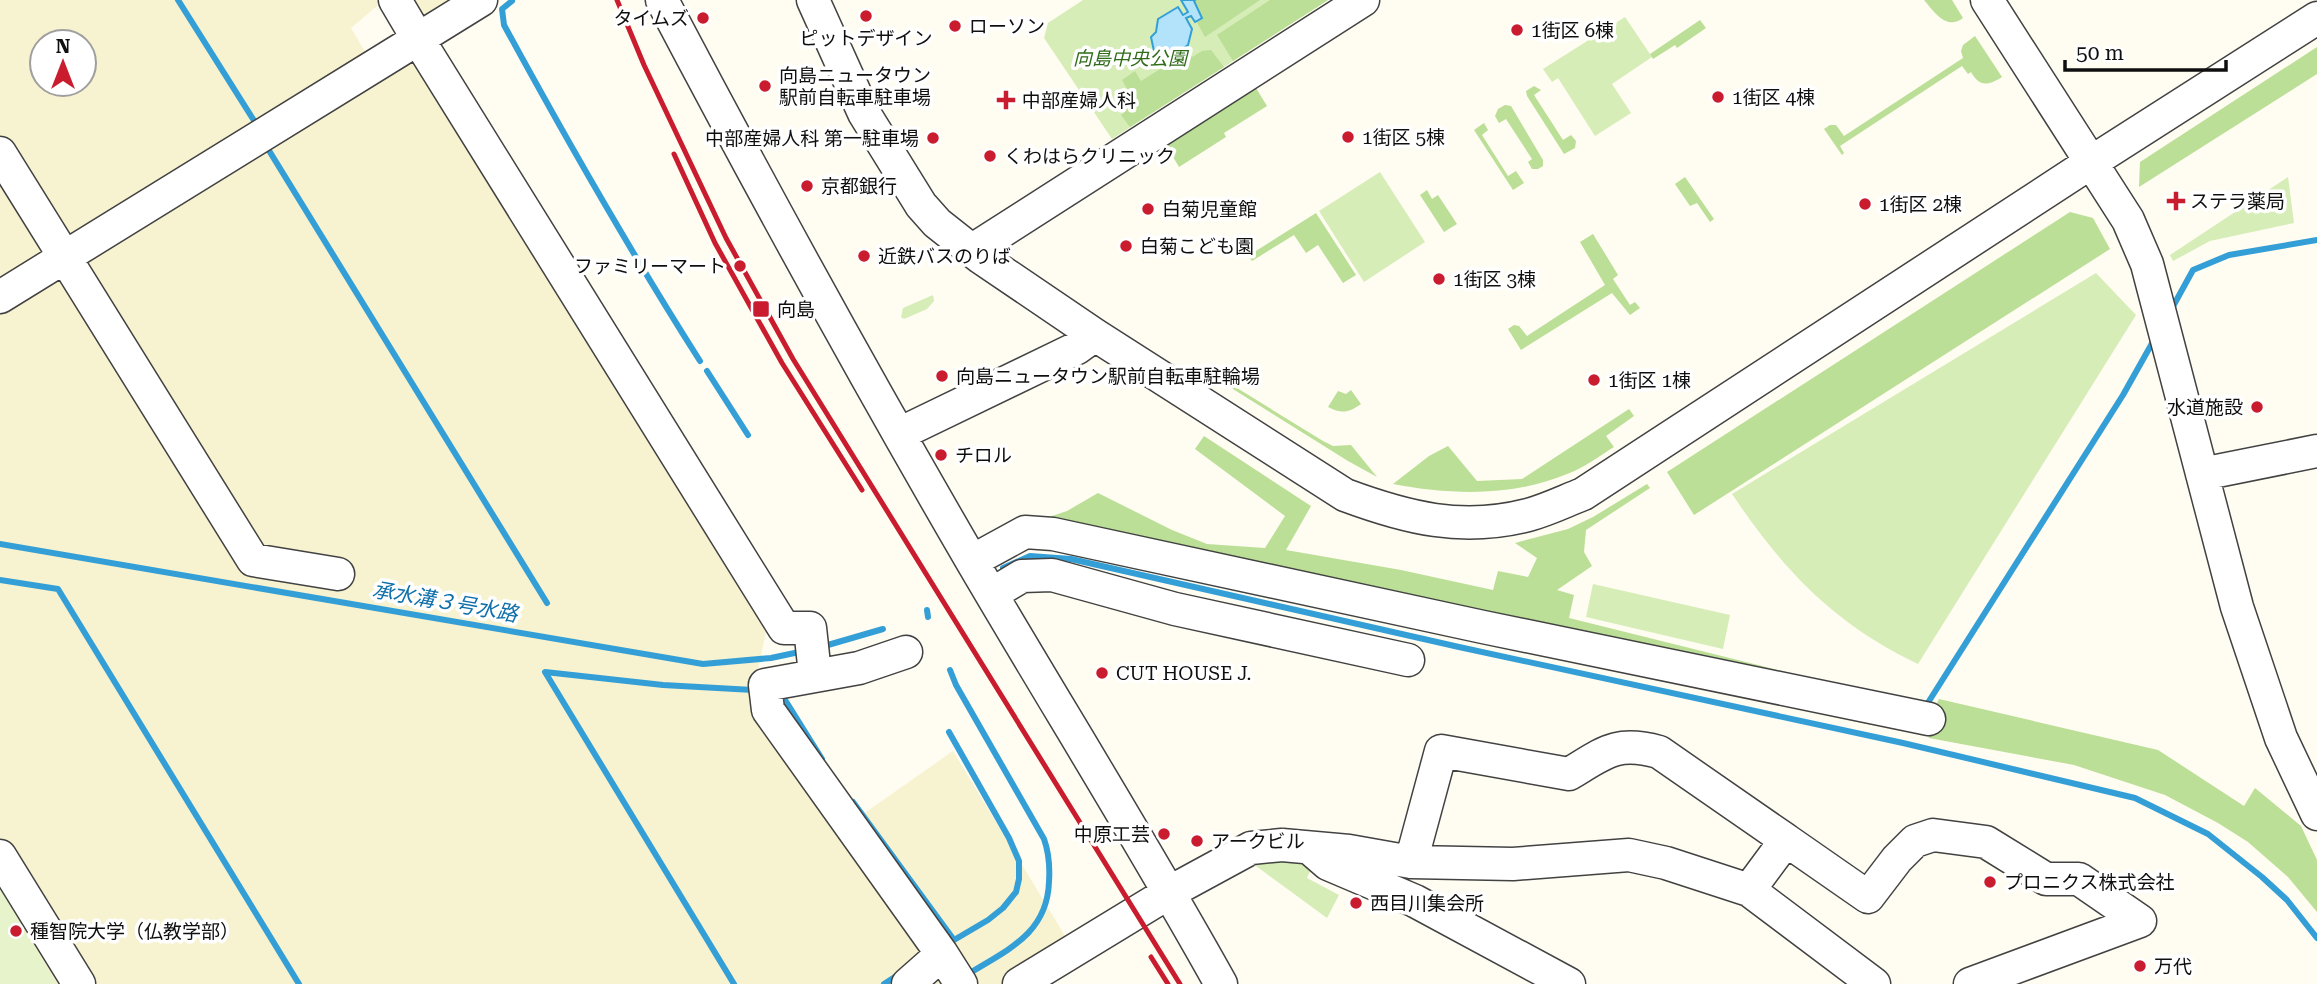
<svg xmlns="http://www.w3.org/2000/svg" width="2317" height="984" font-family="'Roboto Serif','Noto Sans JP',serif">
<rect width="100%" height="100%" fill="#fffcf1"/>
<!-- farmland -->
<path fill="#f7f2cf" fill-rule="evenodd" d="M 0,0 L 384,0 L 351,28 L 377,72 L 420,51 L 767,626 L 753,694 L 842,829 L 953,751 L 1079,959 L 1038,984 L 0,984 ZM 42,42 L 84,42 L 84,84 L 42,84 Z
M 407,0 L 465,0 L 426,27 Z"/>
<!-- green -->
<path fill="#d6edb8" d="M 1083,0 L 1328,0 L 1112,139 L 1044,38 L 1048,23 Z
M 1625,17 L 1652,57 L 1612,84 L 1631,113 L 1595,136 L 1558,78 L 1552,82 L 1543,69 Z
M 1380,172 L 1425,242 L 1364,282 L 1319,211 Z
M 2288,177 L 2294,223 L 2210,241 L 2173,261 L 2170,255 Z
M 2096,273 L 2136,315 L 1918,664 C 1833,623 1784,571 1732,494 Z
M 933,295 L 934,301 L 927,309 L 904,319 L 901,317 L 903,308 Z
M 1593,584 L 1730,615 L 1723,649 L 1586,617 Z
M 1275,853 L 1313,865 L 1307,878 L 1339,895 L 1327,918 L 1252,863 Z"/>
<!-- forest -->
<path fill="#bbdf96" d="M 1191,0 L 1260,0 L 1205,37 L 1195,19 Z
M 1270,0 L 1328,0 L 1233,61 L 1217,35 Z
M 1924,0 L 1952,0 L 1963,18 C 1947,31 1934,12 1924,0 Z
M 1700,20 L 1706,28 L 1677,48 L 1675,45 L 1653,59 L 1650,54 Z
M 1975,36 L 2002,77 C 1989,85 1980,88 1971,72 L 1968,74 L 1962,66 L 1840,146 L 1844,153 L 1842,155 L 1824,129 L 1830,125 L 1836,125 L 1844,136 L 1963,58 L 1961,51 L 1963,45 Z
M 2317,47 L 2317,74 L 2139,187 L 2140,162 Z
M 1211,50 L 1224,67 L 1130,127 L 1121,115 L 1135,103 L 1122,80 L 1135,71 L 1141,81 L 1187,52 L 1192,57 L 1202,51 Z
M 1534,86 L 1541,90 L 1534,95 L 1563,140 L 1571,135 L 1576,141 L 1575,148 L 1564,154 L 1527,96 L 1526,91 Z
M 1256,88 L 1267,106 L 1224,133 L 1226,137 L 1179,167 L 1166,145 Z
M 1505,105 L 1511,106 L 1543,160 L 1543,166 L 1538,169 L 1532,169 L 1528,162 L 1532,159 L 1506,119 L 1499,123 L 1495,116 L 1498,109 Z
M 1484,123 L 1488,130 L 1482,135 L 1508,176 L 1516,171 L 1524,183 L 1513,190 L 1474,130 Z
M 1685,177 L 1714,219 L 1710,222 L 1697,203 L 1690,206 L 1675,184 Z
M 1427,190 L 1432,199 L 1438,195 L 1457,224 L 1444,232 L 1420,195 Z
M 2070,212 L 2093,218 L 2110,249 L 1694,515 L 1667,472 Z
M 1316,213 L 1356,275 L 1343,283 L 1318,245 L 1306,253 L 1294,235 L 1252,261 L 1248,256 Z
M 1593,234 L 1618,275 L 1613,279 L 1630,305 L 1635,302 L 1640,308 L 1630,315 L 1612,293 L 1521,350 L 1508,329 L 1514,325 L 1519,326 L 1527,336 L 1605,285 L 1580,242 Z
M 1219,377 L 1323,441 L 1333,446 L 1351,445 L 1377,477 L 1348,461 L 1217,379 Z
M 1351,390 L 1361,404 C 1348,413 1342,414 1328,407 L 1338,391 L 1346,394 Z
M 1629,409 L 1634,416 L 1606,436 L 1614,447 C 1599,456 1584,468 1567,474 C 1512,497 1451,495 1393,484 L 1429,456 L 1448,446 L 1477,481 L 1522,479 Z
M 1204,436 L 1311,506 L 1286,550 L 1401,570 L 1493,590 L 1498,571 L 1528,577 L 1537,558 L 1515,543 L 1568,529 L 1593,517 L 1647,484 L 1650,488 L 1586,530 L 1584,552 L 1592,566 L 1557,590 L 1574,595 L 1569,618 L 1906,702 L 1885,726 L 1872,725 C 1595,660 1317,598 1037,547 L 1020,550 L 1004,532 L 1067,511 L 1098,493 L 1172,530 L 1207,544 L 1265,548 L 1285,516 L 1195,449 Z
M 1939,699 L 2158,750 L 2244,806 L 2255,788 L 2301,826 L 2317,860 L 2317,912 L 2288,877 L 2248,842 L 2218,823 L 2165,795 L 2074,765 L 1929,738 L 1924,729 Z"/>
<!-- pitch -->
<path fill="#e7f3ca" d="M 0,889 L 57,984 L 0,984 Z"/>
<!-- water -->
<path fill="#b2e3fa" stroke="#349fd6" stroke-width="2" d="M 1181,0 L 1195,0 L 1194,1 L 1202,18 L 1195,22 L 1191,16 L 1186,18 L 1192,29 L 1188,45 L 1169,57 L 1158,59 L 1155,56 L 1151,37 L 1156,32 L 1158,19 L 1178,7 L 1183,15 L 1188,12 Z"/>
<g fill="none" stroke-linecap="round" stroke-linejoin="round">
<!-- stream -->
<path stroke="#349fd6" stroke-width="6" d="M 178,0 L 258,127
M 512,1 L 502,9 L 504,25 C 566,139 630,251 700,361
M 265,144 L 547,603
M 2171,310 L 2193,270 L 2229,255 L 2317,240
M 707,371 L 748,435
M 0,544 L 703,664 L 771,658 L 804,651
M 1003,568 L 1030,556 L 1071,559 L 1459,647 L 1903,743 L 2135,798 L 2208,834 L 2262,877 L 2287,900 L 2317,938
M 0,580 L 58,589 L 299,984
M 927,610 L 928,617
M 821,647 L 883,629
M 950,670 L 956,685 L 1044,839 C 1049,853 1050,867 1049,882 C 1047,936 1004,951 965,976
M 782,695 L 822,759
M 1924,709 L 2123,395 L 2155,338
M 853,802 L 954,940 L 988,920 L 1003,908 L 1016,892 L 1019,879 L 1019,861 L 1009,838 L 949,732
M 734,984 L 545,672 L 663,685 L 753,690
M 884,984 L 901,973"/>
<!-- minor casing -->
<g stroke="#424242" stroke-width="35">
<path id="minor" d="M 481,0 L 418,39 L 784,628 L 810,628 L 815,674
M 662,0 C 761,188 863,374 970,558 C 1053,700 1141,840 1221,984
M 813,0 L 864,113 L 921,205 L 937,223 L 980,257 L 1095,335 L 1345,495 C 1407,518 1462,532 1528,515 C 1547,510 1565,501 1583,494 L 2090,163 L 2317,18
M 1987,0 L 2128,220 L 2147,264 L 2237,607 L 2281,738 L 2317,814
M 0,153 L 253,560 L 338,574
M 971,251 L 1363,0
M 0,297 L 418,39 L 395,0
M 899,434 L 1077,348 L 1095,335
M 2202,474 L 2317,451
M 972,561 L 1025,532 L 1053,534 L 1483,627 L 1929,719
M 992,594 L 1022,576 L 1052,575 L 1175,609 L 1408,660
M 906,652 L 859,668 L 765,685 L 768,710 L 942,954 L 961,984
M 1786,840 L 1868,897 L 1897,859 L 1915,841 L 1933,835 L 1986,842 L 2046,879 L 2079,879 L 2140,921 L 1970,984
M 1313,851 L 1328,864 L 1415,901 L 1569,984
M 0,856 L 79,984
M 1411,862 L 1441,751 L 1569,774 C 1604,753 1616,740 1659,752 L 1786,840 L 1749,890
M 908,984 L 942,954
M 1019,984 L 1170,892 L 1251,848 L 1282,845 L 1349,851 L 1411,862 L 1513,864 L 1629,855 L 1666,863 L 1749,890 L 1874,984"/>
</g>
<!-- minor -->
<use href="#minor" stroke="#fff" stroke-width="32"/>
<!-- rail -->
<path stroke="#c91d2f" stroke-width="5" d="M 617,0 L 644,65 L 726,238 L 793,359 L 1180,984
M 674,154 L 715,243 L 782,363 L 862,490
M 1151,957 L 1168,984"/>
</g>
<!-- markers -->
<g fill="#c91d2f" stroke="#fff" stroke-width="2.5">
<circle cx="866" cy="16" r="7"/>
<circle cx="703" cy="18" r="7"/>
<circle cx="955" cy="26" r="7"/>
<circle cx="1517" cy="30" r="7"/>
<circle cx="765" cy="86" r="7"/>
<circle cx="1718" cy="97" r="7"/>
<path d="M1002.5 89.5h7v7h7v7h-7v7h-7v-7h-7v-7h7z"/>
<circle cx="1348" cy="137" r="7"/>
<circle cx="933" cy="138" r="7"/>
<circle cx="990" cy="156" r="7"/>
<circle cx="807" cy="186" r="7"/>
<path d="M2172.5 190.5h7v7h7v7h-7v7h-7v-7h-7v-7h7z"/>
<circle cx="1865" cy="204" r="7"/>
<circle cx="1148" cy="209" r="7"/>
<circle cx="1126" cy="246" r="7"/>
<circle cx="864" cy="256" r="7"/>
<circle cx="740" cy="266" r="7"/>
<circle cx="1439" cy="279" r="7"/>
<rect x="752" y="300" width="18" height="18" rx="3.5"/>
<circle cx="942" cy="376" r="7"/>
<circle cx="1594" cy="380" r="7"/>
<circle cx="2257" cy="407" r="7"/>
<circle cx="941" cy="455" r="7"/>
<circle cx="1102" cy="673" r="7"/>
<circle cx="1164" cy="834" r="7"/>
<circle cx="1197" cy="841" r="7"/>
<circle cx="1990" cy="882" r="7"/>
<circle cx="1356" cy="903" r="7"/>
<circle cx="16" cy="931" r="7"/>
<circle cx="2140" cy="966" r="7"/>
</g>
<g text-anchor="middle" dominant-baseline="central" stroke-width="7" stroke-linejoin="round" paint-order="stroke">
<!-- poi labels -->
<g font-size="19" fill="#0f0f0f" stroke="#fff" text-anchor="start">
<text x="689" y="18" text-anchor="end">タイムズ</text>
<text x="969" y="26">ローソン</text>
<text x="1531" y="30">1街区 6棟</text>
<text x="866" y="38" text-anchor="middle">ピットデザイン</text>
<text x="779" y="75">向島ニュータウン<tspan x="779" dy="22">駅前自転車駐車場</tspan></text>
<text x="1732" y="97">1街区 4棟</text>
<text x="1022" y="100">中部産婦人科</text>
<text x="1362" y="137">1街区 5棟</text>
<text x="919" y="138" text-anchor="end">中部産婦人科 第一駐車場</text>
<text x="1004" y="156">くわはらクリニック</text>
<text x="821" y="186">京都銀行</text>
<text x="2190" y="201">ステラ薬局</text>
<text x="1879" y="204">1街区 2棟</text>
<text x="1162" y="209">白菊児童館</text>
<text x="1140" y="246">白菊こども園</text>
<text x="878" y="256">近鉄バスのりば</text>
<text x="726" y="266" text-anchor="end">ファミリーマート</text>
<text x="1453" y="279">1街区 3棟</text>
<text x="777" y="309">向島</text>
<text x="956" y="376">向島ニュータウン駅前自転車駐輪場</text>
<text x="1608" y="380">1街区 1棟</text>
<text x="2243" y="407" text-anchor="end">水道施設</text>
<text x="955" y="455">チロル</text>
<text x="1116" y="673">CUT HOUSE J.</text>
<text x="1150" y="834" text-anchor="end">中原工芸</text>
<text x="1211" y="841">アークビル</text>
<text x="2004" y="882">プロニクス株式会社</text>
<text x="1370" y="903">西目川集会所</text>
<text x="30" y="931">種智院大学（仏教学部）</text>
<text x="2154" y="966">万代</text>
</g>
<!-- park labels -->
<g font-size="19" font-style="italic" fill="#306c1a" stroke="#fff">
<text x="1130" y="58">向島中央公園</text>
</g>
<!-- water labels -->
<g font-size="21" font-style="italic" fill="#0f6faa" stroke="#fff">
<text transform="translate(445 602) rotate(10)">承水溝３号水路</text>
</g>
</g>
<!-- north arrow -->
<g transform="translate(63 63)"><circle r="33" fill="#ffffff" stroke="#9f9f9f" stroke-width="2"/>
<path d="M0-5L12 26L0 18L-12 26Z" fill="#c91d2f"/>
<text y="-10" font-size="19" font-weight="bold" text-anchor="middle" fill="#0f0f0f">N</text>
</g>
<!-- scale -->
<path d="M2065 60v10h161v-10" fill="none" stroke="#0f0f0f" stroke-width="3.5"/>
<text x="2076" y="60" font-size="21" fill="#0f0f0f" stroke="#ffffff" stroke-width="5" paint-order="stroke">50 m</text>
</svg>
